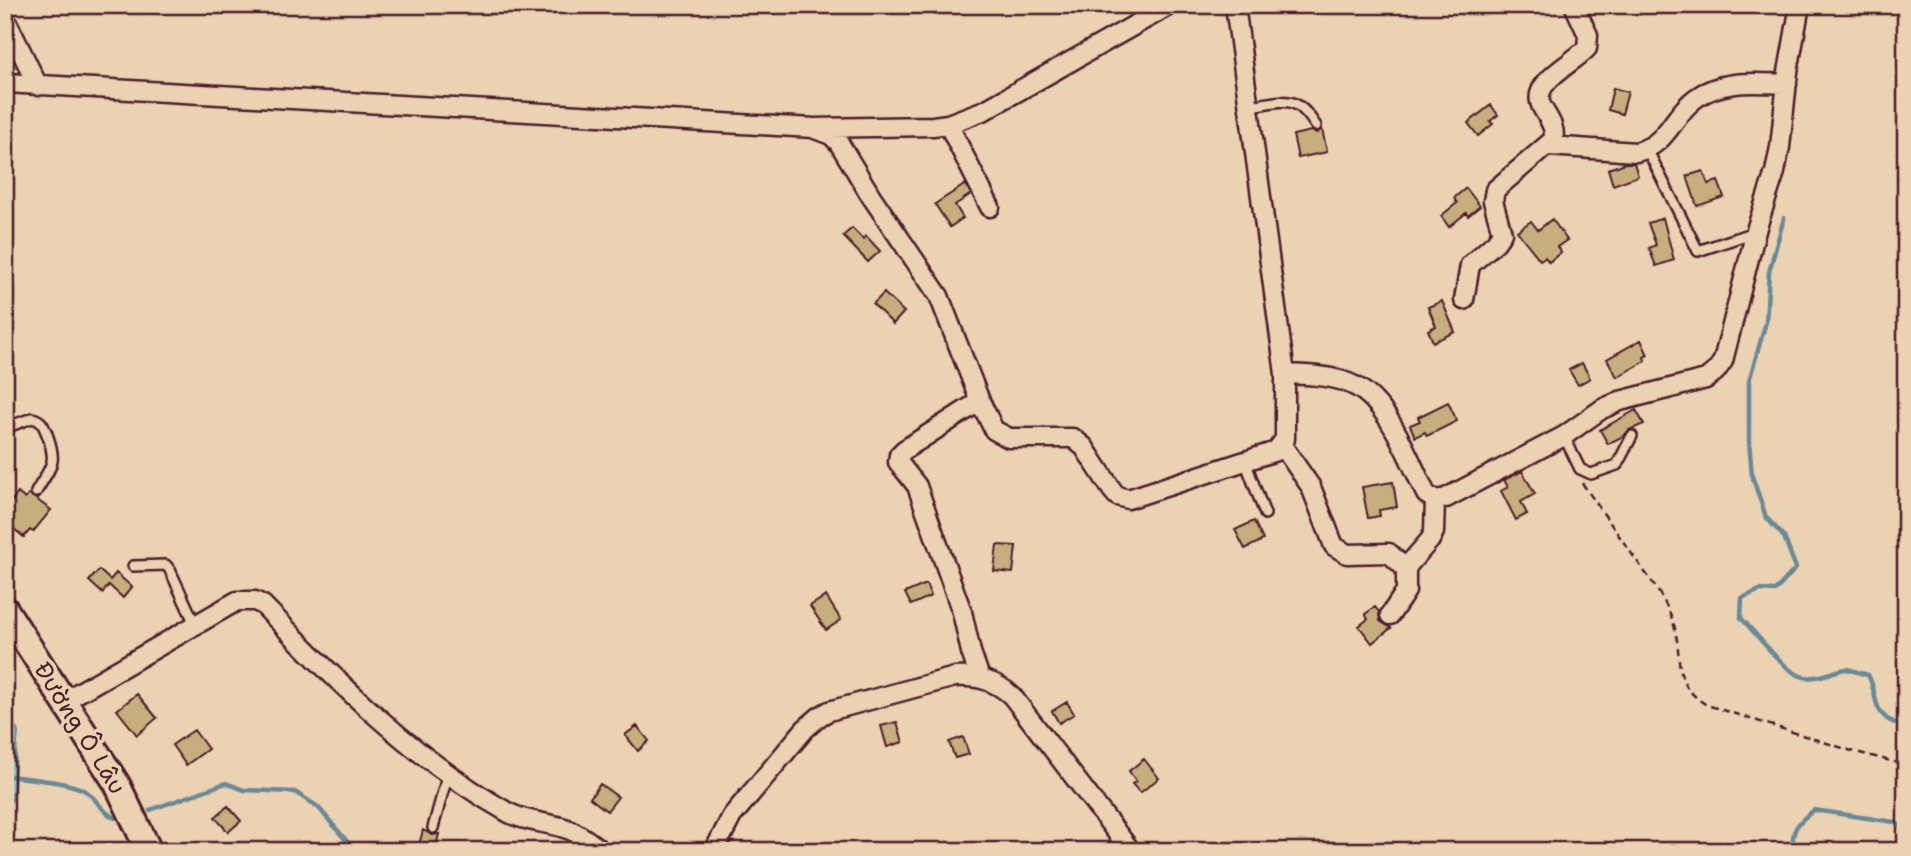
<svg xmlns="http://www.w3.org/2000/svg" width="1911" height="856" font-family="'Shantell Sans',sans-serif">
<rect width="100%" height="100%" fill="#ebd2b3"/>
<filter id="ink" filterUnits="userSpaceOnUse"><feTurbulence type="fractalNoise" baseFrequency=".0143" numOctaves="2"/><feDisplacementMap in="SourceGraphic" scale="14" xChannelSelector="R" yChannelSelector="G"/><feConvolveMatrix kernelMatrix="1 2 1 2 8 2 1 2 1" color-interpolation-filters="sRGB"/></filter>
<g filter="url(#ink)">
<!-- water -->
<path fill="#80cfdd" stroke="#6a8996" stroke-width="2" d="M 5,705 L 18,732 L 12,800 L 5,811 Z"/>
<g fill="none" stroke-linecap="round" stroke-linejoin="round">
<!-- shore -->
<path stroke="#606572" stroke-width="2" d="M 5,722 L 10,734 L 5,792"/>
<!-- stream -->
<path stroke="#6a8996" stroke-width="4.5" d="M 1784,218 L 1769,272 L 1766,322 L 1749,381 L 1749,440 L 1752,476 L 1766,517 L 1784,537 L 1796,568 L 1775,591 L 1760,590 L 1742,598 L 1741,618 C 1756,633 1785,673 1804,677 C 1819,680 1837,669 1847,669 C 1853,670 1861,674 1868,675 C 1876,688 1873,707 1885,717 C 1889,722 1900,724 1906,727
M 5,775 C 25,779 72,781 87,792 C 97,800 103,813 115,818
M 150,810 L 226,783 L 244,790 L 295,792 L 318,807 L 355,851
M 1794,851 C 1789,831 1799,821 1814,810 L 1894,822 L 1906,829"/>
</g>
<!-- building -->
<path fill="#c7ae7e" stroke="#4a1f2b" stroke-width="2" d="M 1613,88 L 1628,92 L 1622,114 L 1608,110 Z
M 1491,105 L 1498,115 L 1490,121 L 1493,124 L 1478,136 L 1468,123 Z
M 1322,129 L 1327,152 L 1298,158 L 1293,135 L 1311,131 L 1317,133 Z
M 1626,163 L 1634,163 L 1638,176 L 1613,185 L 1608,169 Z
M 1703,171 L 1708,184 L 1718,181 L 1724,197 L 1697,206 L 1687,176 Z
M 966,184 L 971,194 L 955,205 L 963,218 L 950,227 L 935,204 Z
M 1466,188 L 1480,206 L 1468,216 L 1466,213 L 1449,227 L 1441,216 L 1457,203 L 1454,198 Z
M 1663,218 L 1674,260 L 1656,266 L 1649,248 L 1656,245 L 1648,223 Z
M 1552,219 L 1567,240 L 1557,247 L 1561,252 L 1549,262 L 1545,257 L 1540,260 L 1517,231 L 1531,221 L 1538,230 Z
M 852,228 L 863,239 L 866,236 L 880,251 L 868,262 L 843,236 Z
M 884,293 L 904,312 L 893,324 L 873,304 Z
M 1442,301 L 1455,332 L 1433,342 L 1428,330 L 1436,326 L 1428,307 Z
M 1641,340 L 1648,355 L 1644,357 L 1645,361 L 1617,377 L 1607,359 Z
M 1582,363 L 1590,378 L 1578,385 L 1569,370 Z
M 1448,402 L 1457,421 L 1427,436 L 1425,432 L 1415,437 L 1410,425 L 1420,421 L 1418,417 Z
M 1636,410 L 1644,424 L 1629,430 L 1625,435 L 1608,444 L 1600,430 Z
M 1522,471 L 1535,494 L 1521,502 L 1527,514 L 1516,520 L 1501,491 L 1508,487 L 1504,480 Z
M 1393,482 L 1397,507 L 1379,510 L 1380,516 L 1368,518 L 1362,487 Z
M 18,493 L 25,499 L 29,494 L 51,510 L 33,532 L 30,530 L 24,537 L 5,522 L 5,509 Z
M 1254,521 L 1263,540 L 1245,549 L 1235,530 Z
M 997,545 L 1016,546 L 1013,573 L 994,571 Z
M 99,570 L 110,580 L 116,573 L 132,587 L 123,598 L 109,585 L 102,593 L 89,581 Z
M 926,584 L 931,596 L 911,605 L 905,593 Z
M 826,596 L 841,620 L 826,630 L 810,606 Z
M 1375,607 L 1379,612 L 1380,621 L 1391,628 L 1372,643 L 1359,626 L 1368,619 L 1365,614 Z
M 137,694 L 157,718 L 137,735 L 117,710 Z
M 1067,702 L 1074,714 L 1059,723 L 1052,711 Z
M 897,722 L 903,742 L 887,747 L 881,726 Z
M 637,726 L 649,741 L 638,751 L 625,735 Z
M 194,730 L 208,749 L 186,765 L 172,745 Z
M 963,737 L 969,754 L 955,758 L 949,742 Z
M 1144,759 L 1159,778 L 1140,793 L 1132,784 L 1136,781 L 1129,771 Z
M 600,784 L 618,797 L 607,811 L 590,798 Z
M 228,806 L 241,821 L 228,832 L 215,817 Z
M 423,830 L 432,835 L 439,834 L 435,850 L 419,845 Z"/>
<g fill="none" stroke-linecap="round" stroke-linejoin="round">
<!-- lane casing -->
<g stroke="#4a1f2b" stroke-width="14">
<path id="lane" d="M 1250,106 C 1285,101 1295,93 1316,126
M 1647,149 L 1698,251 L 1755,232
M 5,428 L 32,418 C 42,420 43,425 47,434 C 58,464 51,466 36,492
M 1564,436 L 1580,469 L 1591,474 L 1617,465 L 1632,436
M 1245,461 L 1265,514
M 133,566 L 166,565 L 170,570 L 195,624
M 433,828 L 448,773"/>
</g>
<!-- street casing -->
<g stroke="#4a1f2b" stroke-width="23">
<path id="street" d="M 5,18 L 38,86
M 5,83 L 814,128 L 933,126 L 948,124 L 985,110 L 1170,5
M 948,124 L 990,207
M 815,129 L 831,135 L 839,143 L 871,196 L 939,296 L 980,401 L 994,430 L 1009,438 L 1073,438 L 1084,447 L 1112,490 L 1117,496 L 1128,499 L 1276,451 L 1285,439 L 1285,374 L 1235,5
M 1549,146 L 1636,152 C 1669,144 1671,116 1696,98 C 1722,79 1757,83 1787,84
M 1464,300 L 1470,265 L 1496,242 L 1502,233 L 1493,201 L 1495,190 L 1553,140 C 1557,127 1546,116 1541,105 C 1531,82 1574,63 1587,48 L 1588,35 L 1574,5
M 1285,374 C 1308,375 1333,375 1355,386 C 1390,404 1409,460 1426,494 L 1435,500 L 1446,498 L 1564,436 L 1602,409 L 1620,401 L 1706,379 L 1716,371 L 1723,361 L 1757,227 L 1775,172 L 1780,147 L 1788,72 L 1800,5
M 980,401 L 904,450 L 899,455 L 898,462 L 917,486 L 962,612 L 971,652 L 980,678
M 1282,445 L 1311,487 L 1334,546 L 1347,554 L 1389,553 L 1406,569
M 1390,615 L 1406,591 L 1406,569 L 1409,564 L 1430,540 L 1434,532 L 1435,500
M 64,701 L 237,601 L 255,601 L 263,605 C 337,682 415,760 509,813 C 528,823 551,822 570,830 C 582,835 592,844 602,851
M 714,851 L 732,816 L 805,729 L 820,716 L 829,711 L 955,677 C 977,676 995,680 1012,696 L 1131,851"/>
</g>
<!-- secondary casing -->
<g stroke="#4a1f2b" stroke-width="30">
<path id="secondary" d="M 5,609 L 117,784 L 149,851"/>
</g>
<!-- path -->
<path stroke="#4a1f2b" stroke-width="2.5" stroke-dasharray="7 5" stroke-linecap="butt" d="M 1582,483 C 1599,507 1615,530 1632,554 C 1646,574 1664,596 1672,619 C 1685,654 1668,682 1707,705 L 1852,751 L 1906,765"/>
<!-- lane -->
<use href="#lane" stroke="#ebd2b3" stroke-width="9"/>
<!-- street -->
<use href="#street" stroke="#ebd2b3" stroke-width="18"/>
<!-- secondary -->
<use href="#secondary" stroke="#ebd2b3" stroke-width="24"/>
</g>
</g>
<g text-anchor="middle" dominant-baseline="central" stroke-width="7" stroke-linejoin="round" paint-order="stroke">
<!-- street labels -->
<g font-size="24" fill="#4a1f2b" stroke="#ebd2b3">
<text transform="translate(80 728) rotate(58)">Đường Ô Lâu</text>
</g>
</g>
<!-- margin -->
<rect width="1911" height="856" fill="none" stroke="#ebd2b3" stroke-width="28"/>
<rect x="14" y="14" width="1883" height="828" fill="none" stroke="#4a1f2b" stroke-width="2.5" filter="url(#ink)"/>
</svg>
